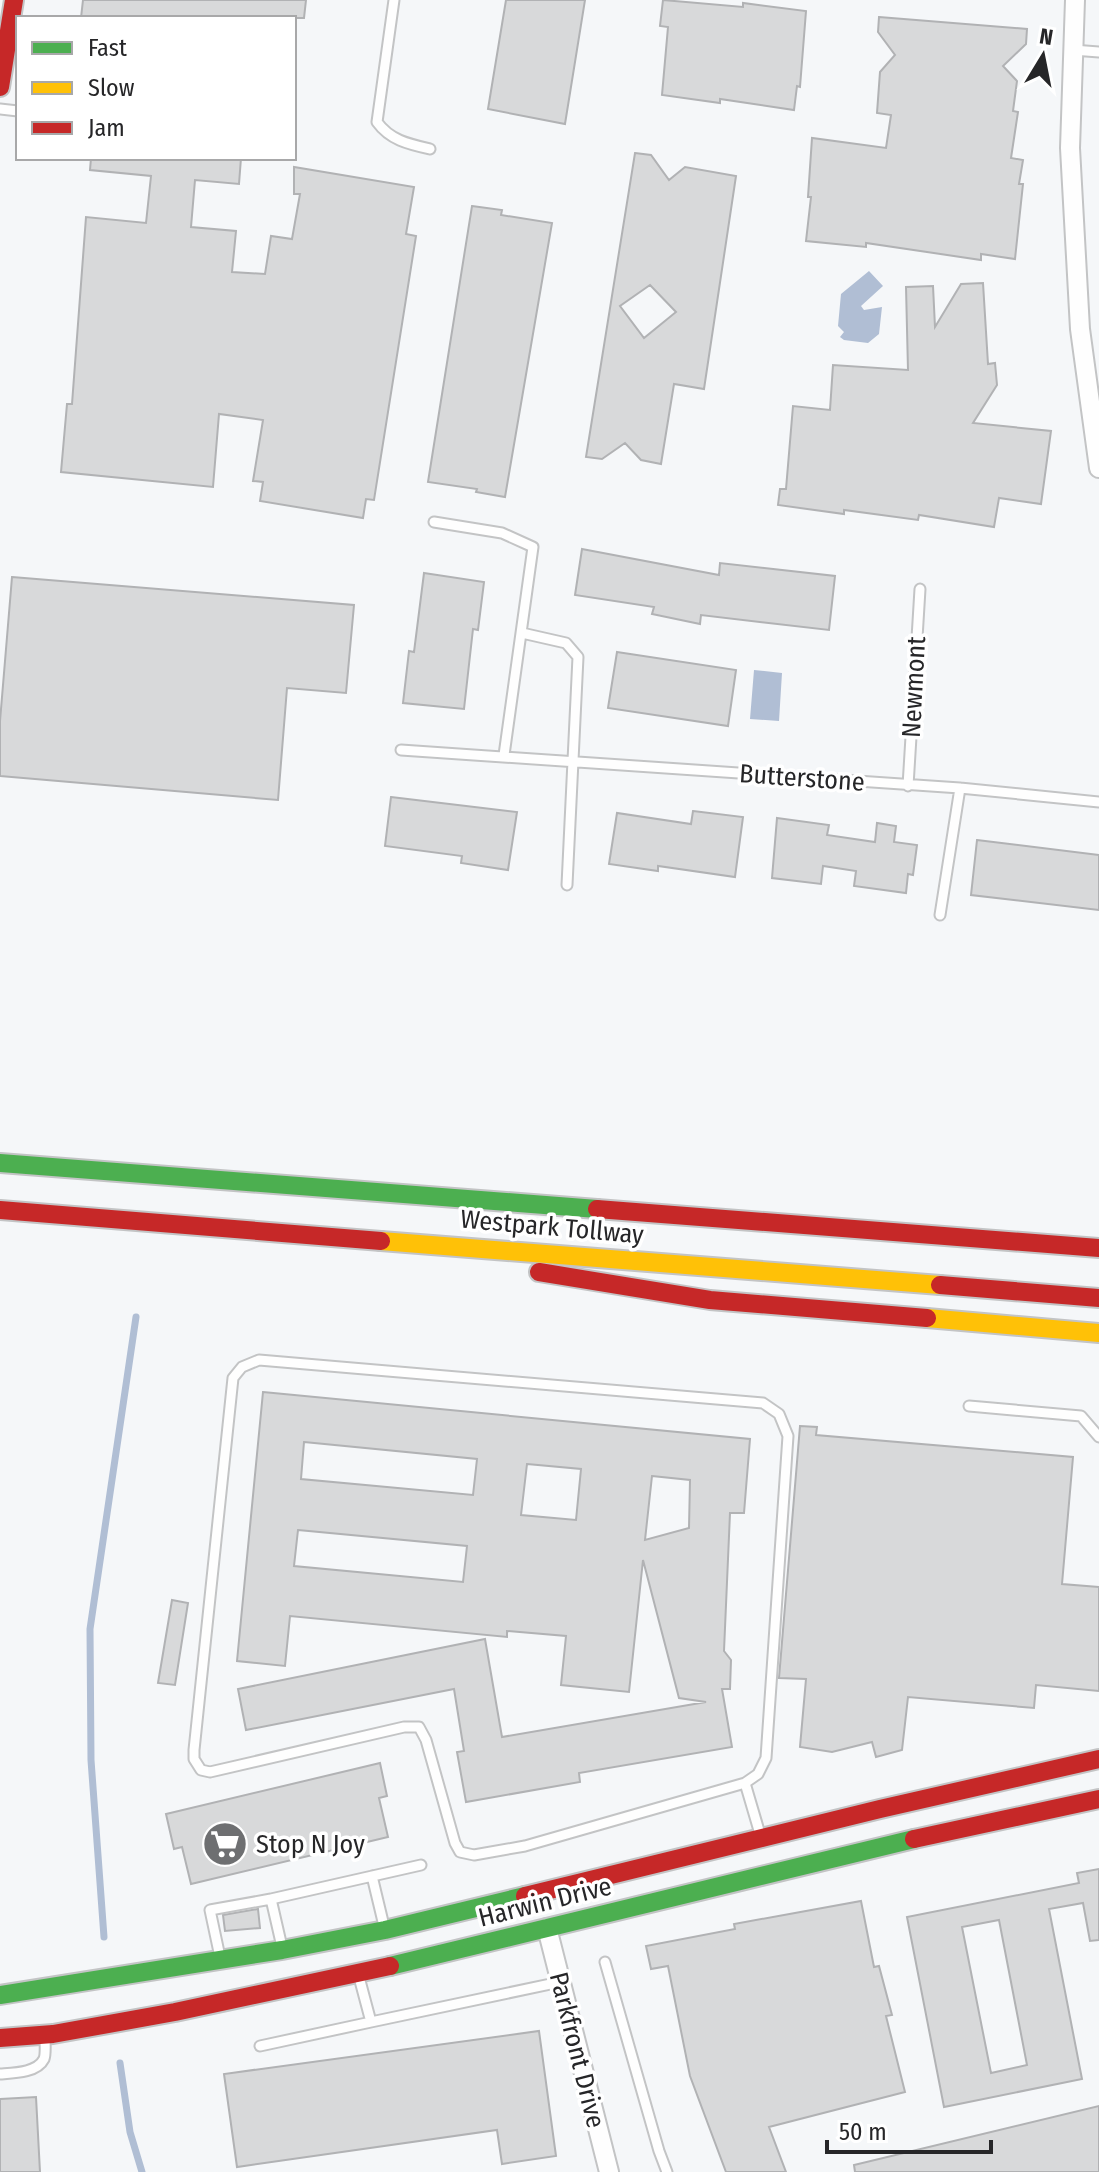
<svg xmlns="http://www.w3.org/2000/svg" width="1099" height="2172" font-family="'Fira Sans Condensed',sans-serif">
<rect width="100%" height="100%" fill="#f5f7f9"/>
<!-- water -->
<path fill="#b0bed4" d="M 869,271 L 883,286 L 861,306 L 864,310 L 882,307 L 879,334 L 868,343 L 844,340 L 840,337 L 844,332 L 838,326 L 841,294 Z
M 754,670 L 782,673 L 779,721 L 750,719 Z"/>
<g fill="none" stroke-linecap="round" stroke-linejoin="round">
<!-- stream -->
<path stroke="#b0bed4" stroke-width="7" d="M 104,1937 L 91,1760 L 90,1629 L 136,1317
M 120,2063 L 130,2132 L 142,2172"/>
</g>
<!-- building -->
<path fill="#d8d9da" stroke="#b1b2b4" stroke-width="2" fill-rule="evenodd" d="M 83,0 L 306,0 L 304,18 L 81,18 Z
M 506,0 L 585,0 L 565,124 L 488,109 Z
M 663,0 L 743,7 L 743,3 L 806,11 L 800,87 L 797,86 L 794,110 L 720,99 L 720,103 L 662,95 L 668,27 L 660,26 Z
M 879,17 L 1027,29 L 1026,44 L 1003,66 L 1017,81 L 1013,111 L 1018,112 L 1011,158 L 1023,160 L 1019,184 L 1023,184 L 1015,259 L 981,254 L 981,260 L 866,243 L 866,247 L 806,241 L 811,197 L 808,197 L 812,138 L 886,148 L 891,115 L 877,113 L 880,72 L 895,55 L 878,32 Z
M 635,153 L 651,155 L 669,180 L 685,167 L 736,176 L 704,389 L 674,384 L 661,464 L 641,460 L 625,443 L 602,459 L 586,457 ZM 650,285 L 676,312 L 644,338 L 620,306 Z
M 91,158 L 241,158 L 239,184 L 195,180 L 191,227 L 236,231 L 232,272 L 265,274 L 271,236 L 292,239 L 300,194 L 294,194 L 294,167 L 414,187 L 406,234 L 416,236 L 374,500 L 366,499 L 363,518 L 260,501 L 263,482 L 253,481 L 263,420 L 219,414 L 213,487 L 61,472 L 67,404 L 72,404 L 86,217 L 146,223 L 151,176 L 90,170 Z
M 472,206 L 502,210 L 501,215 L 552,223 L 505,497 L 476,492 L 477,489 L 428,482 Z
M 983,283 L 988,364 L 995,363 L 997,385 L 973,423 L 1051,431 L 1041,504 L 999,498 L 994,527 L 919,515 L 918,520 L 844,510 L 844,514 L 778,505 L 780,489 L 786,489 L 793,406 L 830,410 L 833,365 L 908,370 L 906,287 L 933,286 L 935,327 L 961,284 Z
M 582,549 L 719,575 L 720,563 L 835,576 L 829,630 L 701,615 L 700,624 L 652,614 L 654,607 L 575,595 Z
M 424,573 L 484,582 L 478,630 L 473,629 L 464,709 L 403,703 L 409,651 L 414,652 Z
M 12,577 L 354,605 L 346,693 L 287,688 L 278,800 L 0,776 L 0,721 Z
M 617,652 L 736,670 L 728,726 L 608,708 Z
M 391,797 L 517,812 L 508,870 L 461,863 L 462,856 L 385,846 Z
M 693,811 L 743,817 L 735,877 L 658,866 L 658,871 L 609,864 L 617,813 L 691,824 Z
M 777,818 L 829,825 L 827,835 L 875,842 L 877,823 L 896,826 L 894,842 L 917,845 L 913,875 L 908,874 L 906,893 L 854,886 L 856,871 L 823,866 L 821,884 L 772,878 Z
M 977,840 L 1099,855 L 1099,910 L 971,895 Z
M 263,1392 L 750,1439 L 744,1513 L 730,1513 L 724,1651 L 731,1660 L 730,1689 L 722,1689 L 732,1747 L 579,1773 L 580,1782 L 466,1802 L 457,1752 L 464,1751 L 454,1689 L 246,1730 L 238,1689 L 485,1639 L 502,1737 L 706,1702 L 679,1698 L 643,1560 L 629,1692 L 561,1685 L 566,1636 L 507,1631 L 507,1637 L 290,1616 L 285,1666 L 237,1661 ZM 304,1442 L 477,1459 L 473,1495 L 301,1479 ZM 527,1464 L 581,1469 L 576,1520 L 521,1515 ZM 652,1476 L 690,1480 L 689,1528 L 645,1540 ZM 298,1530 L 467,1546 L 463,1582 L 294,1566 Z
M 800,1426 L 817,1427 L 816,1435 L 1073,1457 L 1062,1584 L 1099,1587 L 1099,1691 L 1036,1685 L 1034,1708 L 908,1697 L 902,1750 L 876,1757 L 872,1742 L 832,1752 L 800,1747 L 806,1679 L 779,1678 Z
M 172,1600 L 188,1603 L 175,1685 L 158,1683 Z
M 380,1763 L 387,1796 L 379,1798 L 388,1837 L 191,1884 L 182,1847 L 174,1849 L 166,1814 Z
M 1099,1869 L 1099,1940 L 1090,1941 L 1083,1903 L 1049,1909 L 1082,2079 L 944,2107 L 907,1917 L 1079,1883 L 1077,1873 ZM 999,1920 L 1027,2065 L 991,2073 L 962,1927 Z
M 861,1901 L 874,1967 L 879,1966 L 892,2015 L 886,2016 L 905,2092 L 769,2127 L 786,2172 L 726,2172 L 690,2076 L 668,1966 L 651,1969 L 646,1946 L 735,1929 L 734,1924 Z
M 258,1909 L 260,1928 L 225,1931 L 223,1915 Z
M 539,2031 L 556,2156 L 502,2164 L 497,2130 L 237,2167 L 224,2074 Z
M 36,2097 L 40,2172 L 0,2172 L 0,2099 Z
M 1099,2106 L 1099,2172 L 855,2172 L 854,2165 Z"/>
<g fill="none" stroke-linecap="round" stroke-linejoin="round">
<!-- lane casing -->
<g stroke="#c3c4c5" stroke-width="13">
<path id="lane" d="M 394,0 L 377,122 C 390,140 408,144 430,149
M 1073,50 L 1099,52
M 0,109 L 18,111
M 434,522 L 502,533 L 533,547 L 504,755
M 522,633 L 566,643 L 578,657 L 567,885
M 401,750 L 960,788 L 1099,802
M 908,786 L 920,589
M 940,915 L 960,788
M 259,1360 L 763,1403 L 779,1414 L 788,1436 L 766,1758 L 758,1774 L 745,1783 L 525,1846 L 474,1855 L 460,1852 L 455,1843 L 426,1740 L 419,1727 L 404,1727 L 210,1772 L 201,1770 L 194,1759 L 194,1750 L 233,1378 L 242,1367 Z
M 969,1406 L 1081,1416 L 1099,1437
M 745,1783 L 760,1834
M 372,1876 L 384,1926
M 271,1899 L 282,1947
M 220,1957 L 210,1910 L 271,1899 L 421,1865
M 605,1962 L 659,2151 L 667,2172
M 371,2022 L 560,1982
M 260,2046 L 371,2022 L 359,1977
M 0,2074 C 13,2073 37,2073 44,2059 C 46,2054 45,2044 45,2038"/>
</g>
<!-- street casing -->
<g stroke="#c3c4c5" stroke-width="22">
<path id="street" d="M 1075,0 L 1070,148 L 1080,329 L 1099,468
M 547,1928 L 609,2172"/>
</g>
<!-- fast casing -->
<g stroke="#c3c4c5" stroke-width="22">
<path id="fast" d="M 0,1163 L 597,1209
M 390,1966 L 914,1839
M 0,1995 L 282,1950 L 385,1930 L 525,1896"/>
</g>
<!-- slow casing -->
<g stroke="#c3c4c5" stroke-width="22">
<path id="slow" d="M 381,1241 L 940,1285
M 927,1318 L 1099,1333"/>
</g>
<!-- jam casing -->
<g stroke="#c3c4c5" stroke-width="22">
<path id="jam" d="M 0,87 L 14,0
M 597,1209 L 1099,1248
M 0,1210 L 381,1241
M 539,1272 L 710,1300 L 927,1318
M 940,1285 L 1099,1298
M 914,1839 L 1099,1799
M 525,1896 L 880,1809 L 1099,1759
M 0,2038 L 53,2034 L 175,2012 L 390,1966"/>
</g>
<!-- lane -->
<use href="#lane" stroke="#fefefe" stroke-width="9"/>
<!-- street -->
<use href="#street" stroke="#fefefe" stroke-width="18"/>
<!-- fast -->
<use href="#fast" stroke="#4caf50" stroke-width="18"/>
<!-- slow -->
<use href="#slow" stroke="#ffc107" stroke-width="18"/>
<!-- jam -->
<use href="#jam" stroke="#c62828" stroke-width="18"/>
</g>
<!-- icons -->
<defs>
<g id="supermarket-disc" transform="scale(2.3)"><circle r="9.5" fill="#6e6f71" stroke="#fff"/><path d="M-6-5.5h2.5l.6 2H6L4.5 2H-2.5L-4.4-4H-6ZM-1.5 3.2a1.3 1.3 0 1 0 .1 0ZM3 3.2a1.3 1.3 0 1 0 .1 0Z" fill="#fff"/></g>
</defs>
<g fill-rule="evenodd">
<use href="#supermarket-disc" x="225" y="1844"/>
</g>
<g text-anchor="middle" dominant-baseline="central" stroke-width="7" stroke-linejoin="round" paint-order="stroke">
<!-- street labels -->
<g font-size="26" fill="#262628" stroke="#fff">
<text transform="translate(914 687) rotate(-87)">Newmont</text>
<text transform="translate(802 778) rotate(4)">Butterstone</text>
<text transform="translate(552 1227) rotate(5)">Westpark Tollway</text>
<text transform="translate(545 1902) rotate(-14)">Harwin Drive</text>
<text transform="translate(577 2050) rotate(76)">Parkfront Drive</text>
</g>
<!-- poi labels -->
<g font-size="26" fill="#262628" stroke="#fff" text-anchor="start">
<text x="256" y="1844">Stop N Joy</text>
</g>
</g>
<!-- legend -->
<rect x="16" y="16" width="280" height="144" fill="#ffffff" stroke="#a8a8a9" stroke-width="2"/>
<rect x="32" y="42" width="40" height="12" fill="#4caf50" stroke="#a8a8a9" stroke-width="2"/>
<text x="88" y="56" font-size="24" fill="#262628">Fast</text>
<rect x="32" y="82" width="40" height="12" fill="#ffc107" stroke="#a8a8a9" stroke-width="2"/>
<text x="88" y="96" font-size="24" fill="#262628">Slow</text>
<rect x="32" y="122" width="40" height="12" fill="#c62828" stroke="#a8a8a9" stroke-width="2"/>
<text x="88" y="136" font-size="24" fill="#262628">Jam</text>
<!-- north arrow -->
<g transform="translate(1043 56) rotate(10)" stroke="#ffffff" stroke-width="6" paint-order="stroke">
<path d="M0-6L14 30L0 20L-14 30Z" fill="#262628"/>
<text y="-12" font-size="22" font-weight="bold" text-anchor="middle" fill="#262628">N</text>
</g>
<!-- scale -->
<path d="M827 2140v12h164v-12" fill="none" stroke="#262628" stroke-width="4"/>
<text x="839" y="2140" font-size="24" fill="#262628" stroke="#ffffff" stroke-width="6" paint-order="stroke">50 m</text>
</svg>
